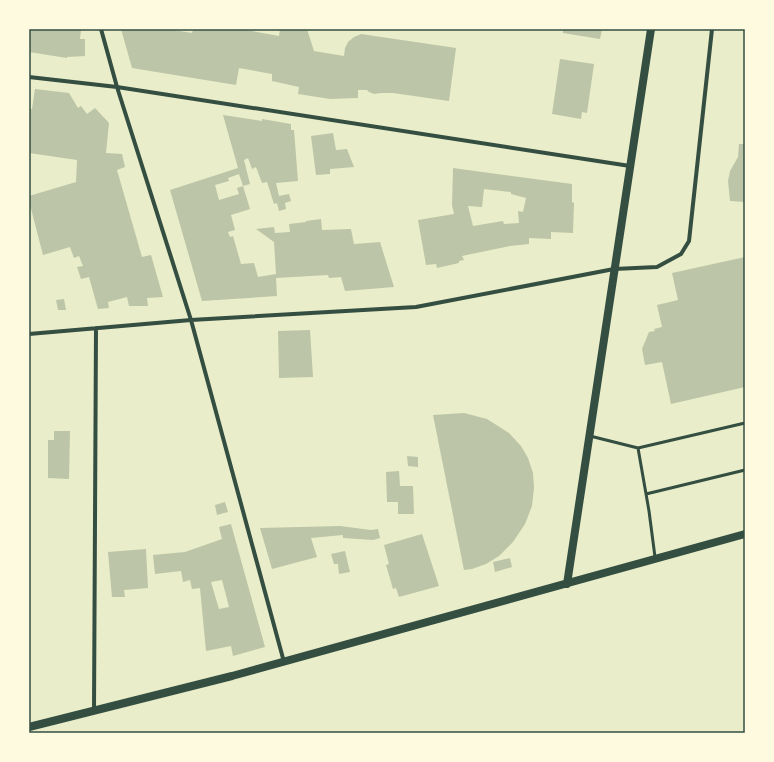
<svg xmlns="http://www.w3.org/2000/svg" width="774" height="762" font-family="Rubik,sans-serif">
<rect width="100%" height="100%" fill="#e9edc9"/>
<!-- building -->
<path fill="#bcc5a7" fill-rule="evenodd" d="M 29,29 L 81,29 L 80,39 L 85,39 L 85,56 L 67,57 L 67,58 L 29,52 Z
M 121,29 L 168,29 L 192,33 L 193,29 L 240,29 L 279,36 L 280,29 L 307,29 L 314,51 L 344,56 L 345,48 L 348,42 L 354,37 L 361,34 L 456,48 L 449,101 L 393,93 L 381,93 L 374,94 L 369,92 L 367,90 L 358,90 L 358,98 L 330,99 L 298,94 L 299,87 L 272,81 L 272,74 L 239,68 L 236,85 L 132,68 Z
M 563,29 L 602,29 L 600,39 L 563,33 Z
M 560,59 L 594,64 L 587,113 L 582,112 L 581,119 L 552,114 Z
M 35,89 L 69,93 L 78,108 L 81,106 L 87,114 L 95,108 L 109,123 L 106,153 L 122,154 L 125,167 L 117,170 L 142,257 L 151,255 L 163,297 L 147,298 L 148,306 L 129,306 L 127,297 L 108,302 L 109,308 L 98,309 L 89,277 L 81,279 L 77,267 L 83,266 L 79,256 L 74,258 L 70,247 L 43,255 L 29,201 L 29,196 L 76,182 L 77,160 L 29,153 L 29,109 L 32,109 Z
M 223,115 L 262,121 L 262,119 L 291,124 L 291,130 L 294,130 L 298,181 L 276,183 L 279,196 L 289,194 L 291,201 L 285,203 L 286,209 L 279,211 L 277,203 L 274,204 L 267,182 L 262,183 L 256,167 L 252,169 L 248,158 L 244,160 L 250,184 L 243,186 L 239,174 L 228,178 L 229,181 L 215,185 L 219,200 L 239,194 L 237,188 L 243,186 L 250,209 L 231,215 L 235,230 L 228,232 L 230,237 L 233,236 L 241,264 L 254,263 L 258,277 L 276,274 L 274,242 L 256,229 L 274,227 L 275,233 L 290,232 L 289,224 L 306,222 L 306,221 L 321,219 L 322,230 L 351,229 L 354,244 L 380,242 L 394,287 L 345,291 L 341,277 L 329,278 L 328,275 L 276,278 L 277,296 L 202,301 L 170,190 L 238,168 Z
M 333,133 L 336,150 L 347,149 L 354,167 L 330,169 L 330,174 L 316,175 L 311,136 Z
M 739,144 L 745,144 L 745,202 L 730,201 L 728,181 L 730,171 L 738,157 Z
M 453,168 L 572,184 L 572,202 L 574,203 L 573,233 L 551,232 L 551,239 L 529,238 L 529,244 L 510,246 L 462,256 L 464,260 L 459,261 L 459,263 L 437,268 L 436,264 L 426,265 L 418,220 L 454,214 L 452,205 ZM 484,189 L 511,192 L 511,194 L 526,198 L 523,212 L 518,211 L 519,223 L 504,224 L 503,221 L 473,226 L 468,206 L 482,207 Z
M 745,257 L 745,387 L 671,404 L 662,362 L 645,365 L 642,349 L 649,332 L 655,331 L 654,329 L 662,327 L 657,305 L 678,300 L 672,273 Z
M 64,299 L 66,310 L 58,310 L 56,300 Z
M 310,330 L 313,377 L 279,378 L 278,331 Z
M 464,413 L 487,419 L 509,433 L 521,446 L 528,458 L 533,473 L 534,488 L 532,506 L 525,524 L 513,542 L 499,556 L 486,564 L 472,569 L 464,570 L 433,415 Z
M 54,431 L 70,431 L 69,479 L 48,478 L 48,440 L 54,440 Z
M 407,456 L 418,457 L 418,467 L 408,466 Z
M 399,471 L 400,486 L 413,486 L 414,514 L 398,514 L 398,502 L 387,502 L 386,472 Z
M 225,502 L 228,512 L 217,515 L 215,505 Z
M 231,524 L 265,647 L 233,656 L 231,646 L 206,651 L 200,588 L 192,589 L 190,580 L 183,582 L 181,571 L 155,574 L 153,555 L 185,552 L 222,539 L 219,527 ZM 222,580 L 229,607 L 219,609 L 211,582 Z
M 340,526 L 371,530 L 378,529 L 380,538 L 373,540 L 343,538 L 343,535 L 311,538 L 317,557 L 272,569 L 260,528 Z
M 422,534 L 439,586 L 399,597 L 396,588 L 393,589 L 386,565 L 389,564 L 384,545 Z
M 146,549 L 148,588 L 124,590 L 125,597 L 112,597 L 108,552 Z
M 345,551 L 350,572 L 339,574 L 338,564 L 334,564 L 331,554 Z
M 510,558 L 512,567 L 495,572 L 493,562 Z"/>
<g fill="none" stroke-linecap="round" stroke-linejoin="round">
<!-- service -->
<path stroke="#344e41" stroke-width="3" d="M 590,436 L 638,448 L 649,511 L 655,557
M 638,448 L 745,423
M 646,494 L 745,470"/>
<!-- minor -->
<path stroke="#344e41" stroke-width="4" d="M 101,29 L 117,87 L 191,320 L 284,662
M 29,77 L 117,87 L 630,166
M 29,334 L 191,320 L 416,307 L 614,269 L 657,267 L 681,254 L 689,241 L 712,29
M 94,711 L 96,328"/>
<!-- secondary -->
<path stroke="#344e41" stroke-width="8" d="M 567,584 L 651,29
M 29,727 L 232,676 L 745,534"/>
</g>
<!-- border -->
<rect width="774" height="762" fill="none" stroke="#fefae0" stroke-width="60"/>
<rect x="30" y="30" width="714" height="702" fill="none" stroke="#344e41" stroke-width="1.5"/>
</svg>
